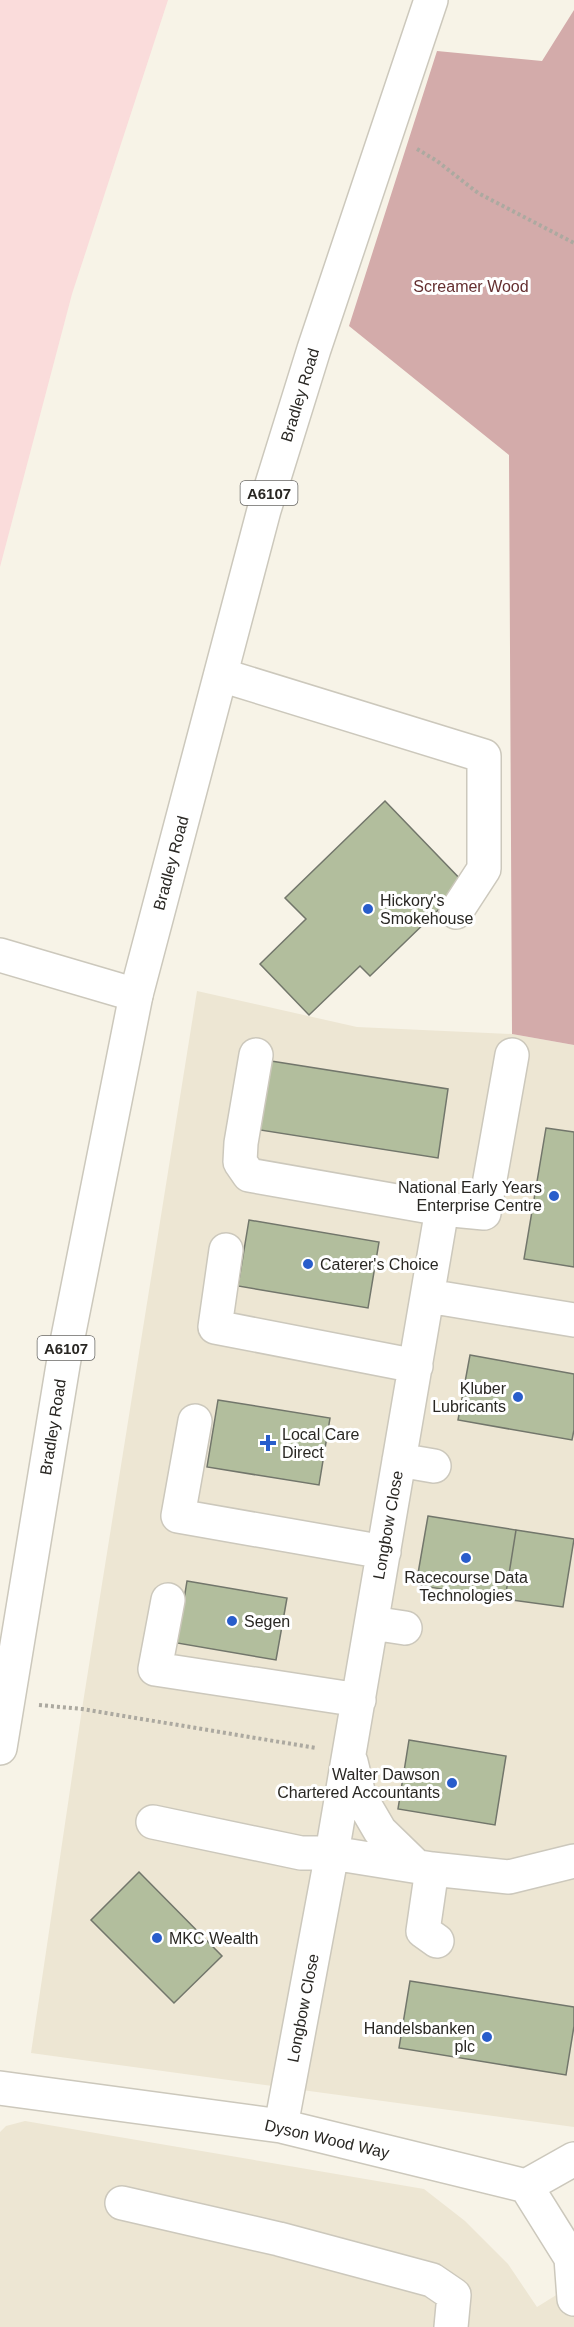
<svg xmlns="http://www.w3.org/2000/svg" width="574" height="2327" font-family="Helvetica,sans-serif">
<rect width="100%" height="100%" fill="#f7f3e7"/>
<!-- built -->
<path fill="#ede6d3" d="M 197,991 L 357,1027 L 512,1034 L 574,1045 L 574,2127 L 31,2053 L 82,1709 Z
M 25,2121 L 424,2189 L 465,2221 L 508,2264 L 537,2307 L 574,2284 L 574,2327 L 0,2327 L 0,2132 L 6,2126 Z"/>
<!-- green -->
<path fill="#fadcdb" d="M 0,0 L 168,0 L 72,294 L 0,567 Z"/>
<!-- forest -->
<path fill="#d3abaa" d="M 574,10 L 574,1045 L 512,1034 L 509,455 L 349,326 L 437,51 L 542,61 Z"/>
<!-- building -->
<path fill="#b2be9d" stroke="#72766b" stroke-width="1.5" d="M 385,801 L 465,884 L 370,976 L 360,966 L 309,1015 L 260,964 L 306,919 L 285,898 Z
M 271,1061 L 448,1089 L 438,1158 L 260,1130 Z
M 546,1128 L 574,1132 L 574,1267 L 524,1259 Z
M 249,1220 L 379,1242 L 368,1308 L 238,1286 Z
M 470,1355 L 574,1374 L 574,1430 L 572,1440 L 458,1420 Z
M 218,1400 L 330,1418 L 319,1485 L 207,1467 Z
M 428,1516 L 516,1530 L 505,1599 L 416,1585 Z
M 516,1530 L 574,1539 L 563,1607 L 505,1599 Z
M 187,1581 L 287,1598 L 276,1660 L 177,1643 Z
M 409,1740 L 506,1756 L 495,1825 L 398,1809 Z
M 139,1872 L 222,1956 L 174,2003 L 91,1920 Z
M 410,1981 L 574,2007 L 574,2026 L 566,2075 L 399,2048 Z"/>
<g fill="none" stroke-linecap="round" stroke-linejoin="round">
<!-- minor casing -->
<g stroke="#ccc8bc" stroke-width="36">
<path id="minor" d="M 221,675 L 484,756 L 484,869 L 456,912
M 0,955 L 136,995
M 256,1055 L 241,1143 L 240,1162 L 249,1175 L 442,1209 L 332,1853 L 281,2126
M 442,1209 L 484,1213 L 512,1055
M 226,1250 L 215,1327 L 416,1366
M 428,1296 L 574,1320
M 195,1421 L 178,1516 L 384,1552
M 399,1460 L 434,1466
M 168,1600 L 155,1669 L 359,1700
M 372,1623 L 405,1628
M 351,1762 L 359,1795 L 380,1831 L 416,1866
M 153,1822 L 301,1853 L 332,1853 L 432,1869 L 509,1877 L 574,1861
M 432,1869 L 423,1931 L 437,1941
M 0,2088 L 281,2126 L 526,2186 L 571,2258 L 574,2299
M 526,2186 L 574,2159
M 122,2203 L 279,2239 L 432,2280 L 454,2295 L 451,2327"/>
</g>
<!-- major casing -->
<g stroke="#ccc8bc" stroke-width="36">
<path id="major" d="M 0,1748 L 66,1347 L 136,995 L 264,510 L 314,349 L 431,0"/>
</g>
<!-- path -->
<path stroke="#aca9a0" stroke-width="4" stroke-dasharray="3 3" stroke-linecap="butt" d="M 417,149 L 437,161 L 478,193 L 574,243
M 39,1705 L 82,1709 L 316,1748"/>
<!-- minor -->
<use href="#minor" stroke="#fff" stroke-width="33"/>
<!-- major -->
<use href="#major" stroke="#fff" stroke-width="33"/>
</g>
<!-- markers -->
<g fill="#285dcb" stroke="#fff" stroke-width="2">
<circle cx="368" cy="909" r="6"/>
<circle cx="554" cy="1196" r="6"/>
<circle cx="308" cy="1264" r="6"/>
<circle cx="518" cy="1397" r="6"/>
<path d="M265 1434h6v6h6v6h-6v6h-6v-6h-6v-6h6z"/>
<circle cx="466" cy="1558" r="6"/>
<circle cx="232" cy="1621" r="6"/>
<circle cx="452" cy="1783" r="6"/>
<circle cx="157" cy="1938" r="6"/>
<circle cx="487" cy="2037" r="6"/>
</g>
<g text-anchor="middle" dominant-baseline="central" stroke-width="6" stroke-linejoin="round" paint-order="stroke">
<!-- shield labels -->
<g fill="#fff" stroke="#696865" stroke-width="1.5">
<rect x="240.5" y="481" width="57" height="24" rx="4.5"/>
<rect x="37.5" y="1336" width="57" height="24" rx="4.5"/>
</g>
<g font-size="15" font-weight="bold" fill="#292723">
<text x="269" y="493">A6107</text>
<text x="66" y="1348">A6107</text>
</g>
<!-- park labels -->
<g font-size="16" fill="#642f30" stroke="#fff">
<text x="471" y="286">Screamer Wood</text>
</g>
<!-- street labels -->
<g font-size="16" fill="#292723" stroke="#fff">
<text transform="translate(300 395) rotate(-73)">Bradley Road</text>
<text transform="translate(171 863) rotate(-75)">Bradley Road</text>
<text transform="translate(53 1427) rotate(-81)">Bradley Road</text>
<text transform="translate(388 1525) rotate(-80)">Longbow Close</text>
<text transform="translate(303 2008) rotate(-79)">Longbow Close</text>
<text transform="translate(327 2139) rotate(13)">Dyson Wood Way</text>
</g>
<!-- poi labels -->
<g font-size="16" fill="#292723" stroke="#fff" text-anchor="start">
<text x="380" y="900">Hickory's<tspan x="380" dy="18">Smokehouse</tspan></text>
<text x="542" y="1187" text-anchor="end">National Early Years<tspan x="542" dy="18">Enterprise Centre</tspan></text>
<text x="320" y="1264">Caterer's Choice</text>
<text x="506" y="1388" text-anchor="end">Kluber<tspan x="506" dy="18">Lubricants</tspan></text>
<text x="282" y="1434">Local Care<tspan x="282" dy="18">Direct</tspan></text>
<text x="466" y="1577" text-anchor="middle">Racecourse Data<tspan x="466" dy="18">Technologies</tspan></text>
<text x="244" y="1621">Segen</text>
<text x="440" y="1774" text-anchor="end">Walter Dawson<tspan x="440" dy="18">Chartered Accountants</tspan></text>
<text x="169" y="1938">MKC Wealth</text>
<text x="475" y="2028" text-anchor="end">Handelsbanken<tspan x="475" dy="18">plc</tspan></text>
</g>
</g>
</svg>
